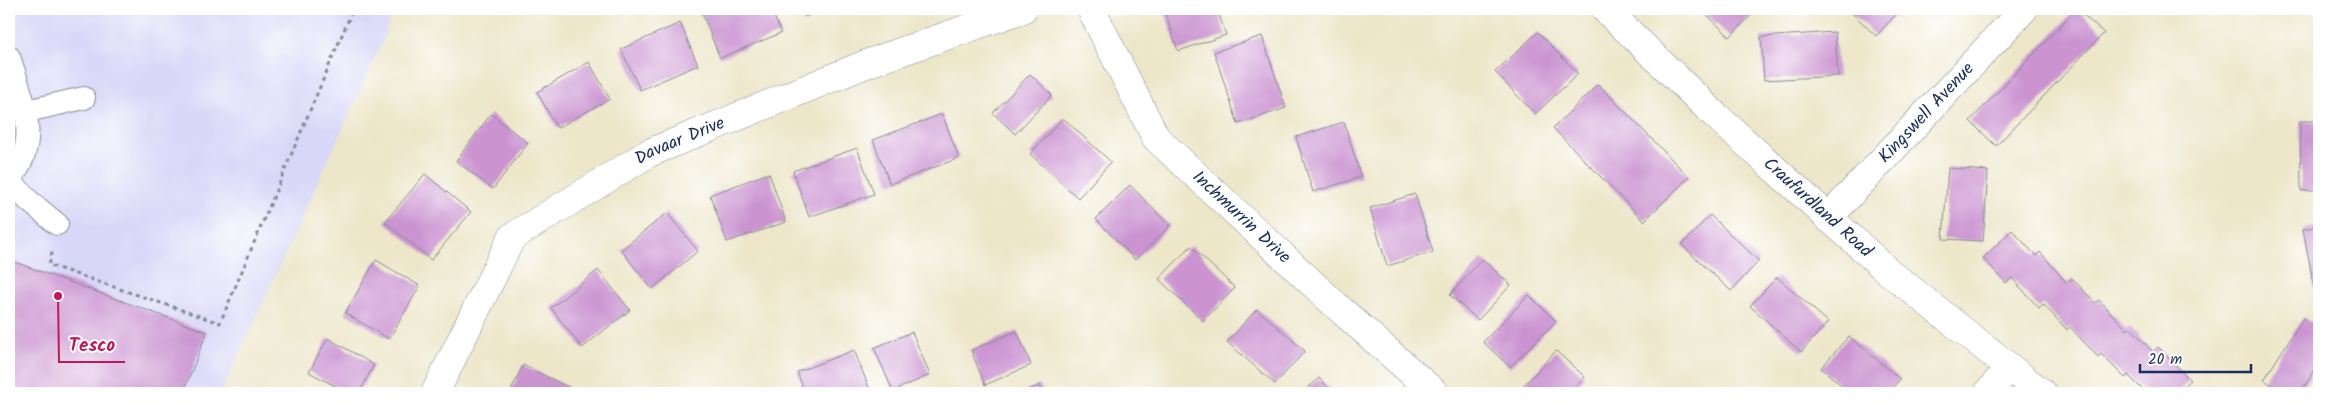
<svg xmlns="http://www.w3.org/2000/svg" width="2328" height="402" font-family="Kalam,sans-serif">
<rect width="100%" height="100%" fill="#fff"/>
<filter id="ink" filterUnits="userSpaceOnUse"><feTurbulence type="fractalNoise" baseFrequency=".02" numOctaves="2"/><feDisplacementMap in="SourceGraphic" scale="10" xChannelSelector="R" yChannelSelector="G"/><feConvolveMatrix kernelMatrix="1 2 1 2 8 2 1 2 1" color-interpolation-filters="sRGB"/></filter>
<filter id="wash" filterUnits="userSpaceOnUse"><feTurbulence type="fractalNoise" baseFrequency=".0096" numOctaves="4" result="noise"/><feDisplacementMap in="SourceGraphic" scale="20" xChannelSelector="R" yChannelSelector="G"/><feGaussianBlur stdDeviation="1.12" result="paint"/><feColorMatrix in="noise" values="0 0 0 0 0 0 0 0 0 0 0 0 0 0 0 0 0 1.4 0 .05"/><feComposite in="paint" operator="in"/></filter>
<g filter="url(#wash)">
<rect width="100%" height="100%" fill="#ede6c9"/>
<!-- built -->
<path fill="#d8d7f8" d="M 9,9 L 393,9 L 383,41 L 221,393 L 9,393 Z"/>
<g id="blocks">
<!-- building -->
<path fill="#cb94d1" d="M 713,9 L 771,9 L 781,33 L 720,58 L 702,13 Z
M 802,9 L 825,9 L 805,17 Z
M 1164,9 L 1217,9 L 1226,35 L 1178,51 Z
M 1701,9 L 1757,9 L 1730,37 Z
M 1852,9 L 1901,9 L 1876,36 L 1850,11 Z
M 2076,9 L 2104,33 L 1996,146 L 1970,121 Z
M 680,23 L 698,65 L 640,90 L 621,49 Z
M 1538,32 L 1578,74 L 1535,114 L 1495,72 Z
M 1835,32 L 1838,76 L 1764,80 L 1761,37 Z
M 1262,36 L 1286,108 L 1238,124 L 1214,52 Z
M 589,62 L 610,99 L 557,128 L 537,92 Z
M 1030,74 L 1052,95 L 1015,134 L 993,113 Z
M 1598,84 L 1689,177 L 1644,221 L 1553,128 Z
M 491,114 L 528,143 L 493,189 L 456,161 Z
M 942,114 L 959,158 L 890,184 L 873,140 Z
M 1063,118 L 1111,162 L 1078,198 L 1030,154 Z
M 2300,121 L 2319,121 L 2319,190 L 2301,191 Z
M 1344,122 L 1361,177 L 1313,192 L 1296,137 Z
M 857,148 L 874,194 L 809,217 L 793,171 Z
M 1948,168 L 1988,171 L 1983,241 L 1943,239 Z
M 769,173 L 786,222 L 727,242 L 710,195 Z
M 425,174 L 471,212 L 431,260 L 385,222 Z
M 1130,185 L 1170,226 L 1135,260 L 1096,219 Z
M 1415,194 L 1433,252 L 1387,266 L 1370,208 Z
M 667,213 L 698,251 L 652,289 L 621,250 Z
M 1710,215 L 1759,261 L 1731,291 L 1682,245 Z
M 2319,226 L 2319,296 L 2316,297 L 2303,229 Z
M 2012,230 L 2036,256 L 2040,252 L 2067,283 L 2072,278 L 2095,303 L 2099,300 L 2127,330 L 2130,327 L 2153,352 L 2158,347 L 2190,380 L 2176,393 L 2146,393 L 2128,375 L 2125,378 L 2101,354 L 2098,357 L 2070,327 L 2067,330 L 2043,304 L 2039,308 L 2012,278 L 2006,283 L 1983,258 Z
M 1191,246 L 1235,288 L 1203,321 L 1159,279 Z
M 1482,259 L 1511,285 L 1478,320 L 1450,295 Z
M 9,260 L 207,332 L 183,393 L 9,393 Z
M 376,260 L 420,286 L 389,339 L 345,313 Z
M 598,270 L 630,310 L 582,348 L 551,308 Z
M 1777,277 L 1828,322 L 1801,352 L 1750,306 Z
M 1529,295 L 1556,321 L 1510,367 L 1483,342 Z
M 1257,309 L 1305,351 L 1275,384 L 1227,342 Z
M 2303,318 L 2319,328 L 2319,364 L 2300,393 L 2286,393 L 2264,380 Z
M 1017,331 L 1031,365 L 985,385 L 971,350 Z
M 912,332 L 930,375 L 893,391 L 874,348 Z
M 1849,336 L 1900,379 L 1888,393 L 1851,393 L 1821,368 Z
M 328,338 L 374,365 L 359,393 L 348,393 L 309,372 Z
M 854,350 L 871,393 L 805,393 L 797,372 Z
M 1556,351 L 1585,377 L 1570,393 L 1530,393 L 1523,386 Z
M 523,365 L 568,387 L 565,393 L 510,393 Z
M 1319,378 L 1334,393 L 1303,393 Z
M 1040,385 L 1043,393 L 1021,393 Z"/>
</g>
</g>
<g filter="url(#ink)">
<use href="#blocks" fill-opacity="0" stroke="#848a94" stroke-width="1"/>
<g fill="none" stroke-linecap="round" stroke-linejoin="round">
<!-- service casing -->
<g stroke="#848a94" stroke-width="24">
<path id="service" d="M 9,57 C 22,97 43,143 9,179
M 27,111 L 84,98
M 9,179 L 29,201 L 57,224"/>
</g>
<!-- minor casing -->
<g stroke="#848a94" stroke-width="29">
<g id="minor">
<path id="s1" d="M 1091,9 L 1156,138 L 1342,311 L 1435,393"/>
<path id="s2" d="M 1605,9 L 1716,116 L 1889,272 L 2042,393"/>
<path id="s3" d="M 1828,218 L 2024,9"/>
<path id="s4" d="M 435,393 L 512,237 L 649,153 L 866,64 L 1023,9"/>
<path d="M 1988,393 L 2009,367"/>
</g>
</g>
<!-- path -->
<path stroke="#848a94" stroke-width="3" stroke-dasharray="4 4" stroke-linecap="butt" d="M 52,252 L 49,265 L 220,323 L 353,9"/>
<!-- service -->
<use href="#service" stroke="#fff" stroke-width="22"/>
<!-- minor -->
<use href="#minor" stroke="#fff" stroke-width="28"/>
</g>
</g>
<g text-anchor="middle" dominant-baseline="central" stroke-width="4" stroke-linejoin="round" paint-order="stroke">
<!-- street labels -->
<g font-size="18" fill="#1b2f5e" stroke="#fff">
<text stroke="none"><textPath href="#s3" startOffset="144">Kingswell Avenue</textPath></text>
<text stroke="none"><textPath href="#s4" startOffset="368">Davaar Drive</textPath></text>
<text stroke="none"><textPath href="#s2" startOffset="291">Craufurdland Road</textPath></text>
<text stroke="none"><textPath href="#s1" startOffset="261">Inchmurrin Drive</textPath></text>
</g>
</g>
<!-- callouts -->
<path fill="none" stroke="#c2185b" stroke-width="2" d="M58 296L59 362H125"/>
<circle fill="#c2185b" stroke="#fff" stroke-width="2" cx="58" cy="296" r="5"/>
<g font-size="19" text-anchor="middle" font-weight="bold" fill="#c2185b" stroke="#fff" stroke-width="4" stroke-linejoin="round" paint-order="stroke">
<text x="92" y="351">Tesco</text>
</g>
<!-- margin -->
<rect width="2328" height="402" fill="none" stroke="#fff" stroke-width="30"/>
<!-- scale -->
<path d="M2140 364v8h111v-8" fill="none" stroke="#1b2f5e" stroke-width="2.5"/>
<text x="2148" y="364" font-size="15" fill="#1b2f5e" stroke="#ffffff" stroke-width="4" paint-order="stroke">20 m</text>
</svg>
